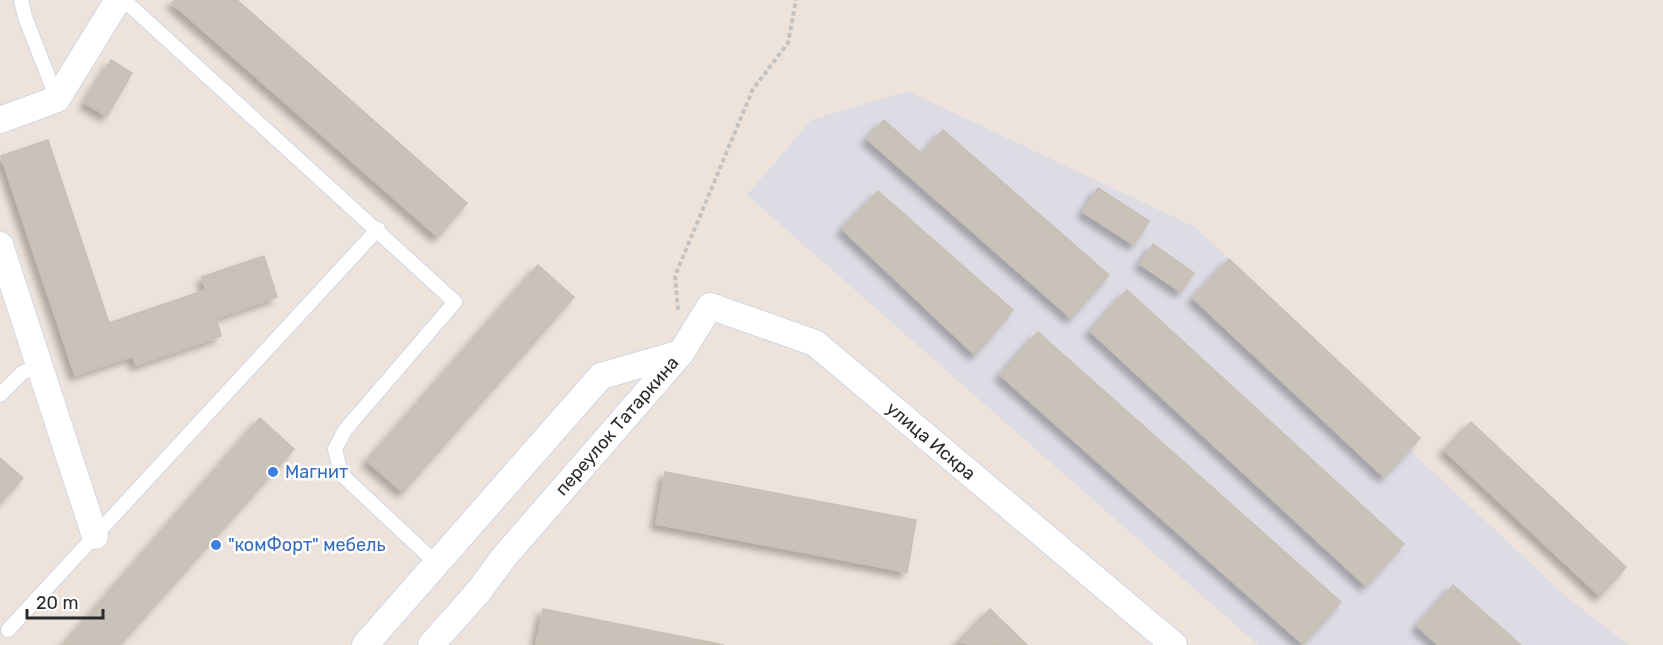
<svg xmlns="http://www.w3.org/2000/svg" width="1663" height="645" font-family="Rubik,sans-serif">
<defs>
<filter id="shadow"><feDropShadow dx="-5.5" dy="5.5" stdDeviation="3" flood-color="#0004"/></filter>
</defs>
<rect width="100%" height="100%" fill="#eee3db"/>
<!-- industrial -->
<path fill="#dddce5" d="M 908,91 L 1195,227 L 1365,386 L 1416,456 L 1570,600 L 1629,645 L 1258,645 L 747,195 L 811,120 Z"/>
<!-- building -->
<path fill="#c8c2b9" stroke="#c9bfb4" stroke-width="1.5" filter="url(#shadow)" d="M 175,0 L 237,0 L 467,203 L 438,237 L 172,3 Z
M 111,60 L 132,73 L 107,116 L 85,103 Z
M 884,120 L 922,154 L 943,130 L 1109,275 L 1071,318 L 867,139 Z
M 48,140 L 109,323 L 206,290 L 202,277 L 264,256 L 277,297 L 216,318 L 221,336 L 136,365 L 133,356 L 75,375 L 1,156 Z
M 1098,188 L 1149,221 L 1134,245 L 1083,212 Z
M 878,191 L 1013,310 L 975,355 L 842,229 Z
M 1153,244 L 1194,273 L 1181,292 L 1140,264 Z
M 1229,259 L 1420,438 L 1384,477 L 1193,298 Z
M 538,265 L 574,297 L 403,492 L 367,461 Z
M 1127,290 L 1404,544 L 1366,586 L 1090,331 Z
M 1038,332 L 1341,602 L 1303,644 L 1000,375 Z
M 260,418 L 294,449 L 120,645 L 63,645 Z
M 1471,422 L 1626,567 L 1600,596 L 1444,450 Z
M 0,458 L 23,478 L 0,503 Z
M 665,472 L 916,520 L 907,572 L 656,524 Z
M 1453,585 L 1521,645 L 1438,645 L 1417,626 Z
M 543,609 L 724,645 L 536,645 Z
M 990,609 L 1027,645 L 957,643 Z"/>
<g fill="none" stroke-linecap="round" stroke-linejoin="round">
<!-- service casing -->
<g stroke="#d0d6e5" stroke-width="16">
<path id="service" d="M 21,0 L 25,17 L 57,99
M 124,0 L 455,302 L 345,430 L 335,449 L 341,474 L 437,564
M 0,395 L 22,373 L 39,365
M 8,630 L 378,229"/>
</g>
<!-- minor casing -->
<g stroke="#d0d6e5" stroke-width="28">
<path id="minor" d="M 0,120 L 57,99 L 118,0
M 0,245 L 95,536
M 365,645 L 601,376 L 681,353
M 431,645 L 479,591 L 504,557 L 681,353 L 710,306 L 815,343 L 1174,645"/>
</g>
<!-- path -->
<path stroke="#c3c3c3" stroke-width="4" stroke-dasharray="4.5 3" stroke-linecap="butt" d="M 678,310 L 675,276 L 753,89 L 788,43 L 796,0"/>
<!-- service -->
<use href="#service" stroke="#fff" stroke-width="14"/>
<!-- minor -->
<use href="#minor" stroke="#fff" stroke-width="26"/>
</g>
<!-- markers -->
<g fill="#3f7fe0" stroke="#fff" stroke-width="2">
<circle cx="273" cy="472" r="6"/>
<circle cx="216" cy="545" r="6"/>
</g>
<g text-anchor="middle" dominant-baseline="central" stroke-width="5" stroke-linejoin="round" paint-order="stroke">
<!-- street labels -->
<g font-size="18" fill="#2a2a2a" stroke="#fff">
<text transform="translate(617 426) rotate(-49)">переулок Татаркина</text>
<text transform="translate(931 441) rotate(40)">улица Искра</text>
</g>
<!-- shop labels -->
<g font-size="18" fill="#366cbe" stroke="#fff" text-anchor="start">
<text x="285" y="472">Магнит</text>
<text x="228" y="545">"комФорт" мебель</text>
</g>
</g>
<!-- scale -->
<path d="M27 609v9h76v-9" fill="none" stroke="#2a2a2a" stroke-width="3"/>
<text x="36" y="609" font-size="18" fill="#2a2a2a" stroke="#ffffff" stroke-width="4.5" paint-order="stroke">20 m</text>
</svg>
